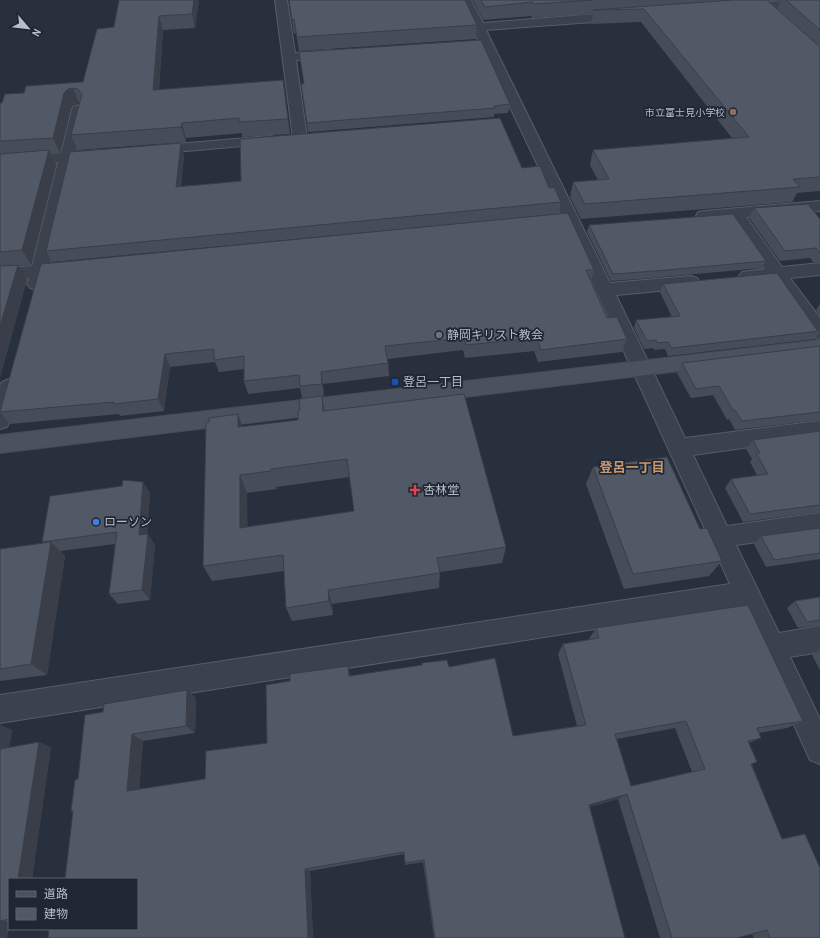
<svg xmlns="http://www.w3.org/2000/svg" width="820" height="938" font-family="'Archivo Narrow','Noto Sans JP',sans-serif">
<rect width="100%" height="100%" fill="#28303d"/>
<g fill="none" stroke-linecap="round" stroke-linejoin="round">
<!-- street casing -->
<g stroke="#565d68" stroke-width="2">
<path id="street" d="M 275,0 L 287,0 L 295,53 L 330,50 L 334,51 L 336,54 L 334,57 L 330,58 L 296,60 L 307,138 L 305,141 L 300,142 L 295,141 L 293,138 Z
M 459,0 L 471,0 L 483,23 L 621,12 L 625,14 L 627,16 L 625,18 L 621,20 L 486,30 L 610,283 L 691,276 L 697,278 L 700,282 L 697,286 L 691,288 L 616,295 L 685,438 L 820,421 L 820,437 L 693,455 L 727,526 L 820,513 L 820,533 L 736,545 L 779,633 L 820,626 L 820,652 L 790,657 L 820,719 L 820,764 L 810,760 L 740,606 L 0,723 L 0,695 L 730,584 L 567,227 Z
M 798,0 L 820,0 L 820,5 L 743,10 L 739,9 L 737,7 L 739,5 L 743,4 Z
M 79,105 L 84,106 L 86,109 L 76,152 L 99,150 L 104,151 L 106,154 L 104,157 L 74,161 L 50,264 L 68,262 L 74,264 L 77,268 L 74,272 L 47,276 L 42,288 L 36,290 L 30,288 L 27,284 L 29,278 L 0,281 L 0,269 L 32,266 L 58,162 L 0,168 L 0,158 L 61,153 L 72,109 L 74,106 Z
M 270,136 L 275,137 L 277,140 L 275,143 L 153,154 L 148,153 L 146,150 L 148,147 L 153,146 Z
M 820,201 L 820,211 L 746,217 L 782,267 L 820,263 L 820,275 L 790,278 L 820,318 L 820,339 L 813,337 L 773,279 L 748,282 L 742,280 L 739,276 L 742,272 L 765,269 L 730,219 L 704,221 L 698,220 L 696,216 L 698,212 L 704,211 Z
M 9,379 L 16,382 L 19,387 L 10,421 L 7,427 L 0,429 L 0,385 L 2,382 Z"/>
</g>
<!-- secondary casing -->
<g stroke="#454b56" stroke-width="2">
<path id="secondary" d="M 820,340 L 820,354 L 0,453 L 0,435 Z"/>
</g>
<!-- street -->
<use href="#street" fill="#3b424d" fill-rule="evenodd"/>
<!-- secondary -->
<use href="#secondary" fill="#4a5260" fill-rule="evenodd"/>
</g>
<!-- wall -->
<path fill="#464d59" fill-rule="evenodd" d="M 119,0 L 199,0 L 195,28 L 163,30 L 159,90 L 283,80 L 290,134 L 242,137 L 242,133 L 186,138 L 186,142 L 78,150 L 71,135 L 79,103 L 74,104 L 71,108 L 60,153 L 51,153 L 56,165 L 31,265 L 18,266 L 27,280 L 0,377 L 0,103 L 2,103 L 24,93 L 83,82 L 114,27 Z
M 289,0 L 477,25 L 476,39 L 299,51 L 296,33 L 294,34 Z
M 473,0 L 820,0 L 820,191 L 797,193 L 792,202 L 581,219 L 570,197 L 573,182 L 598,180 L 590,165 L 593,150 L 732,138 L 641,22 L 591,24 L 593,14 L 532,18 L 531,16 L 483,20 ZM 769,1 L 780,1 L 777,9 Z
M 301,84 L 510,104 L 508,113 L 494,114 L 494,117 L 308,132 Z
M 184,155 L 181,186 L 522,168 L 549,188 L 561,202 L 559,214 L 52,262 L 46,251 Z
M 754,208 L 820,219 L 820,262 L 813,262 L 810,258 L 780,261 L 749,218 Z
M 589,225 L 766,261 L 762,268 L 652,278 L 611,281 L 587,232 Z
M 41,264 L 594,270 L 591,281 L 607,318 L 627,339 L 622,352 L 538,362 L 534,351 L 465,358 L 463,350 L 388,359 L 389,376 L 323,384 L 324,396 L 322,396 L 325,411 L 506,547 L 502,563 L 440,572 L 439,588 L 332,604 L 333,615 L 292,621 L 286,608 L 284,571 L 212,581 L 203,566 L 243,427 L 298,420 L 302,398 L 300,388 L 248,394 L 244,381 L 244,369 L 219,372 L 215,362 L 170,367 L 164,411 L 120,416 L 119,414 L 10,424 L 0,412 ZM 350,477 L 354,511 L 247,527 L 247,493 L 277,489 L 276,487 Z
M 663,284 L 817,330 L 820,331 L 820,332 L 815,339 L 668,356 L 665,349 L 654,350 L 653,348 L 644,349 L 634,328 L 636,320 L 672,317 L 660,292 Z
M 820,304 L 820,316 L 816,310 Z
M 820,346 L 820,420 L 735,430 L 729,419 L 727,420 L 713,395 L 691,398 L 677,373 L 682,363 Z
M 820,431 L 820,512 L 743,522 L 725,488 L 731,479 L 757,475 L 750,462 L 752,459 L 746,449 L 753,440 Z
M 593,467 L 722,561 L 709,576 L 624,589 L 586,484 Z
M 143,482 L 150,493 L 147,534 L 155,545 L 150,600 L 118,604 L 109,594 L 115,544 L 60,551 L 65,556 L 47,675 L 0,681 L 0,549 L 43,543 L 42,542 L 122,486 Z
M 820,528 L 820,559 L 766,567 L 754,544 L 761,536 Z
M 820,597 L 820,625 L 798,628 L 787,608 L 795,601 Z
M 596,628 L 803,721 L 787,728 L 759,733 L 761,738 L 749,743 L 757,762 L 752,764 L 820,938 L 754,938 L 752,934 L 737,938 L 660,938 L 618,799 L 590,807 L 625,938 L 434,938 L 423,862 L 405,865 L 404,854 L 310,871 L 313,938 L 48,938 L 137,929 L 73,812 L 71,811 L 78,779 L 85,715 L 196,698 L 195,733 L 143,741 L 139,789 L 205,779 L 267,743 L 350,676 L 422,666 L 422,663 L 449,667 L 513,736 L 577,726 L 558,654 L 563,644 L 589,640 L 589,639 ZM 675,728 L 692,772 L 631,786 L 617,739 Z
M 820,650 L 820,670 L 812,655 Z
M 0,725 L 12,730 L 9,747 L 51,747 L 32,879 L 9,879 L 9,923 L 7,938 L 0,938 Z"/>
<!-- shaded-wall -->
<path fill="#393e48" d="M 194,0 L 199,0 L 195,28 L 192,14 Z
M 159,16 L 163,30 L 158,105 L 153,90 Z
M 73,88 L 79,103 L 74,104 L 71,108 L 60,153 L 53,138 L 64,93 L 68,89 Z
M 182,123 L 186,138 L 186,142 L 181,127 Z
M 181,143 L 184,155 L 180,198 L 176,187 Z
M 49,150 L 56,165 L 31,265 L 22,250 Z
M 18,265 L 27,280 L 0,377 L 0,326 Z
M 165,354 L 170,367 L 164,411 L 158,399 Z
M 321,372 L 323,384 L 324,396 L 322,384 Z
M 322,396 L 325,415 L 323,411 Z
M 238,414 L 245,433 L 238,427 Z
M 240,475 L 247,493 L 248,544 L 240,528 Z
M 143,482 L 150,493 L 147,539 L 148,534 L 155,545 L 150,600 L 142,590 L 139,535 Z
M 51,542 L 65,556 L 47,675 L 31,664 Z
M 328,590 L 332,604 L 333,615 L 329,601 Z
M 348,666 L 350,675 L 351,685 L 349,676 Z
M 187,690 L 196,698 L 195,733 L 186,726 Z
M 0,725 L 12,730 L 8,755 L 0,752 Z
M 132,734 L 143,741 L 139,795 L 127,791 Z
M 39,742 L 51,747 L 32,879 L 18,879 Z
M 627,794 L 618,799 L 582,809 L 589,805 Z
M 305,869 L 310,871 L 313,938 L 308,938 Z
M 0,921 L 9,921 L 7,938 L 0,938 Z"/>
<!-- building -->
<path fill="#515967" stroke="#393e48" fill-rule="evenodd" d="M 119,0 L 194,0 L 192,14 L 159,16 L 153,90 L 283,80 L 288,119 L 239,122 L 239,118 L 182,123 L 181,127 L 71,135 L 82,94 L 78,89 L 73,88 L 68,89 L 64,93 L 53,138 L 0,141 L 0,103 L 2,103 L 5,94 L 24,93 L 26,86 L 83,82 L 97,29 L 114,27 Z
M 289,0 L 465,0 L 477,25 L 297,37 L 294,19 L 292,20 Z
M 481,0 L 593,0 L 534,4 L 533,2 L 485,7 Z
M 733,0 L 767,0 L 820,47 L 820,177 L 793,179 L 800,187 L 585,204 L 573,182 L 609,179 L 593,150 L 749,137 L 644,9 L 593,10 Z
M 786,0 L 820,0 L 820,30 Z
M 481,40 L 510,104 L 494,106 L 495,108 L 307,123 L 301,84 L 304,84 L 299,52 Z
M 500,118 L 522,168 L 540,166 L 549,188 L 554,187 L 561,202 L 46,251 L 70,152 L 181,143 L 176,187 L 241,181 L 240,139 Z
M 49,150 L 22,250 L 0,252 L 0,154 Z
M 808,204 L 820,219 L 820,252 L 819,252 L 816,248 L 785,251 L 754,208 Z
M 568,213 L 594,270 L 586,270 L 607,318 L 617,317 L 627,339 L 541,350 L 537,338 L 466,345 L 464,338 L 385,346 L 388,363 L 321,372 L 322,384 L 300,386 L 299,375 L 244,381 L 244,356 L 214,360 L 214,349 L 165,354 L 158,399 L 113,404 L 114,402 L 0,412 L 41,264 Z
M 733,214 L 766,261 L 655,271 L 613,274 L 589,225 Z
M 18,265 L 0,326 L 0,266 Z
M 777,273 L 817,330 L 820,331 L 672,348 L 668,342 L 657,343 L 656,340 L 647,341 L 636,320 L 680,316 L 663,284 Z
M 820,346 L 820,412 L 742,421 L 735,410 L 733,410 L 719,386 L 696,389 L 682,363 Z
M 464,394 L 506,547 L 437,558 L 440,573 L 328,590 L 329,601 L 286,608 L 283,555 L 203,566 L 206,422 L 209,422 L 209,418 L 238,414 L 238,427 L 298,420 L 298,411 L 300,410 L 299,399 L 322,396 L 323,411 ZM 347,459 L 354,511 L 240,528 L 240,475 L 271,471 L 271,469 Z
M 820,431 L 820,505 L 750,514 L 731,479 L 768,474 L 756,453 L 760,453 L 753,440 Z
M 667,457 L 700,529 L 707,528 L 722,561 L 633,574 L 593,467 Z
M 123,480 L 143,482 L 139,535 L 148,534 L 142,590 L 109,594 L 117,532 L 42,542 L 50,496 L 122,486 Z
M 820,528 L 820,553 L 774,560 L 761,536 Z
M 51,542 L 31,664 L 0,669 L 0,549 Z
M 820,597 L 820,620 L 807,622 L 795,601 Z
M 748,605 L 803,721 L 757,728 L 761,738 L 748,741 L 757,762 L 751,764 L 782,839 L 805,834 L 820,868 L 820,938 L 770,938 L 767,930 L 737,938 L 672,938 L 627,794 L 589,805 L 625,938 L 435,938 L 424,860 L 405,863 L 404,852 L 305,869 L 308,938 L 48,938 L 49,929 L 137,929 L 137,879 L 65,879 L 73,811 L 71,811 L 75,780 L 78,779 L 85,715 L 103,712 L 104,704 L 187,690 L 186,726 L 132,734 L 127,791 L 205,779 L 206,751 L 267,743 L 266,685 L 290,681 L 290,674 L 348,666 L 349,676 L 422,665 L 422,663 L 447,660 L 449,667 L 495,658 L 513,736 L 586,725 L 563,644 L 599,638 L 596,628 ZM 686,721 L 705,769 L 631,786 L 615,734 Z
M 39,742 L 18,879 L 9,879 L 9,919 L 0,921 L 0,749 Z"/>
<!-- markers -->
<circle fill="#8d6e63" stroke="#202732" stroke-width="1.5" cx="733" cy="112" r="4"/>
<circle fill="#6b7280" stroke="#202732" stroke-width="1.5" cx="439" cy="335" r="4"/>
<rect fill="#1a4fb4" stroke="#202732" stroke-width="1.5" x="391" y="378" width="8" height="8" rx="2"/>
<path fill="#e0444e" stroke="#202732" stroke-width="1.5" d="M413 484h4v4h4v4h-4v4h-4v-4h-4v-4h4z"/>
<circle fill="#3f7fe0" stroke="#202732" stroke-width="1.5" cx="96" cy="522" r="4"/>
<g text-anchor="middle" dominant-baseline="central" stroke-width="3.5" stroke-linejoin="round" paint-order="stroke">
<!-- far-poi labels -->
<g font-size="10" fill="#b8bec8" stroke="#202732" text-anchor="end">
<text x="725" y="112">市立富士見小学校</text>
</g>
<!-- poi labels -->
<g font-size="12" fill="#b8bec8" stroke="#202732" text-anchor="start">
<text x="447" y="335">静岡キリスト教会</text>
<text x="403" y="382">登呂一丁目</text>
<text x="423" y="490">杏林堂</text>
<text x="104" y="522">ローソン</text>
</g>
<!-- neighbourhood labels -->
<g font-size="13" font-weight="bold" fill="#ca9971" stroke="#202732">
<text x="632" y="467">登呂一丁目</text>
</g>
</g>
<!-- legend -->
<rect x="8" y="878" width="130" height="52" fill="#202732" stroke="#5d636e"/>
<rect x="16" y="891" width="20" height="6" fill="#4a5260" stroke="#5d636e"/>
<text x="44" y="898" font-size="12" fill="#b8bec8">道路</text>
<rect x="16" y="908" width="20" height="12" fill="#515967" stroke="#5d636e"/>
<text x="44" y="918" font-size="12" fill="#b8bec8">建物</text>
<!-- north arrow -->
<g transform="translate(28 28) rotate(118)" stroke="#202732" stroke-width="3" paint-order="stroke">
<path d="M0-3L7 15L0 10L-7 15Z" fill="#b8bec8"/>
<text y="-6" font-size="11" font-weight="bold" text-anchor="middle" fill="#b8bec8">N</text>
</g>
</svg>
